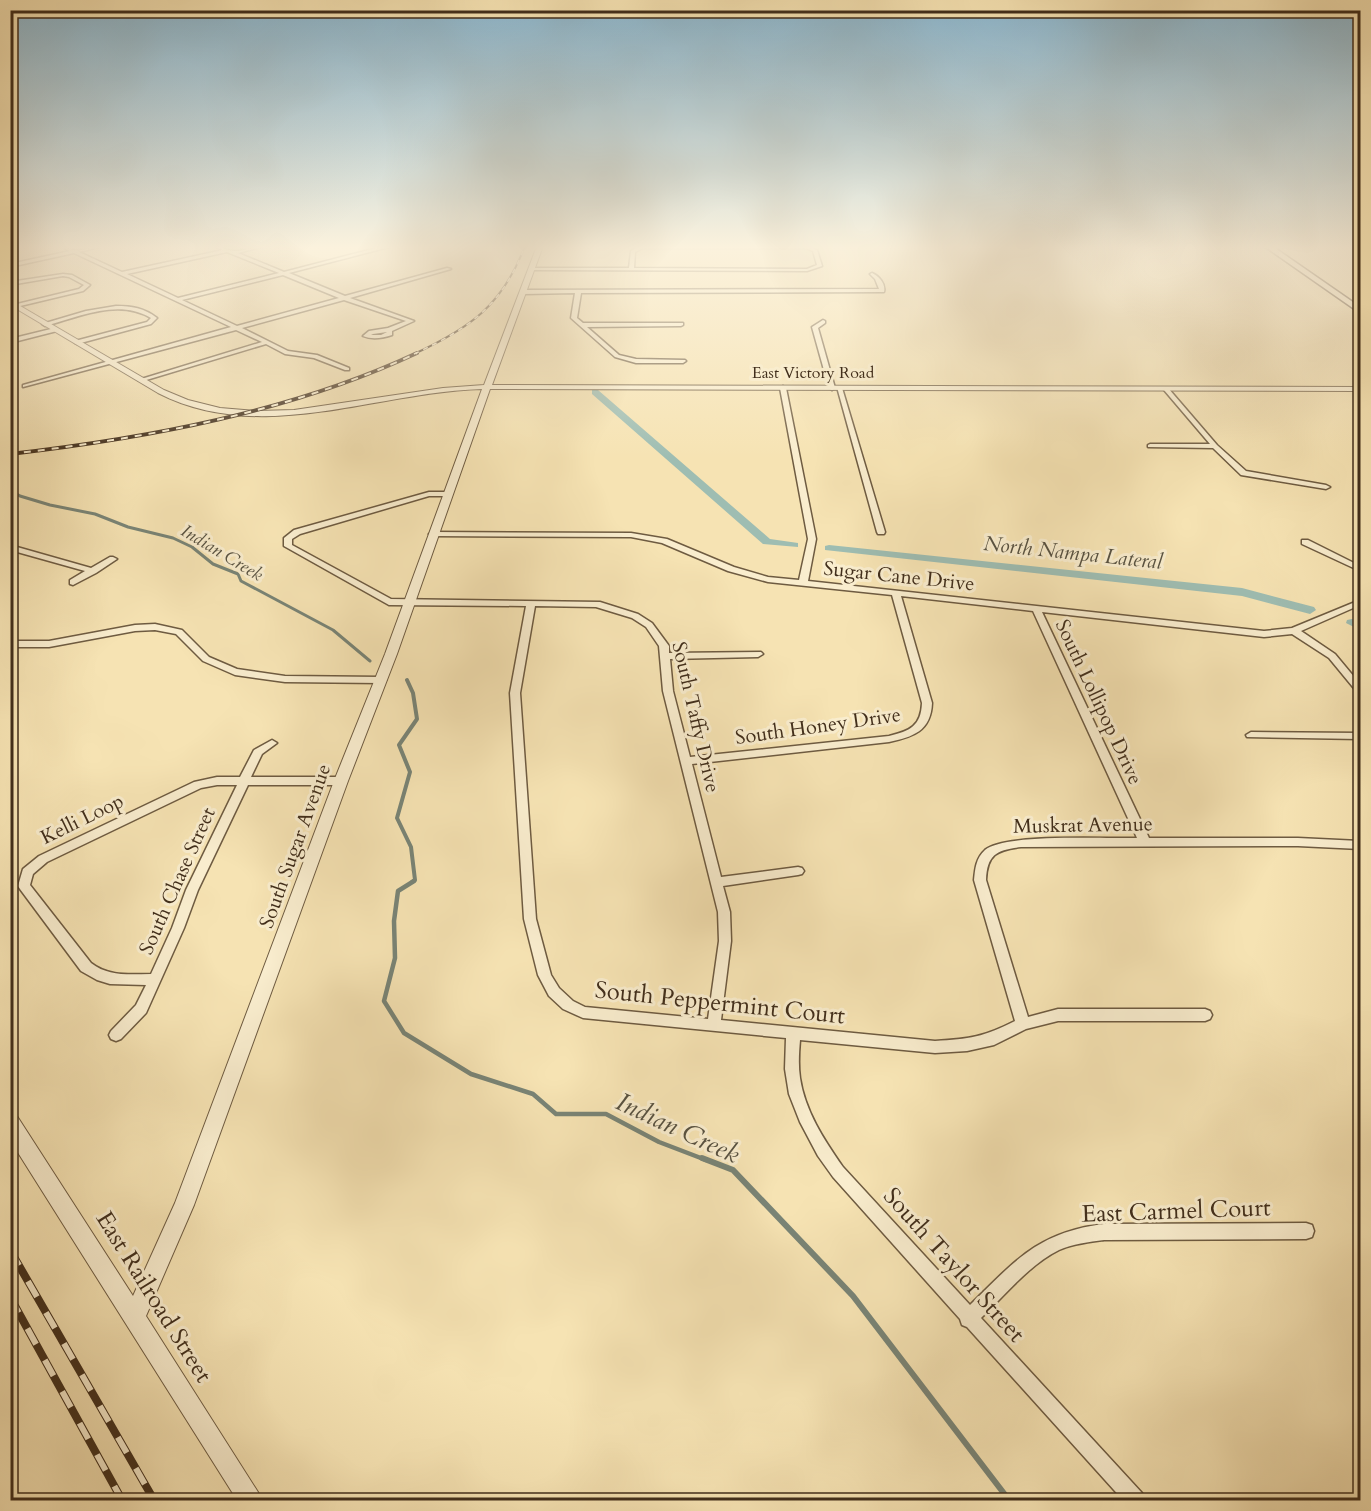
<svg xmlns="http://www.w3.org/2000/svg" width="1371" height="1511" font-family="Cardo,serif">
<rect width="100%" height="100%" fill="#f6e3b3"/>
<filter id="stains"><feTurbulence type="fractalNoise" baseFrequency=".00333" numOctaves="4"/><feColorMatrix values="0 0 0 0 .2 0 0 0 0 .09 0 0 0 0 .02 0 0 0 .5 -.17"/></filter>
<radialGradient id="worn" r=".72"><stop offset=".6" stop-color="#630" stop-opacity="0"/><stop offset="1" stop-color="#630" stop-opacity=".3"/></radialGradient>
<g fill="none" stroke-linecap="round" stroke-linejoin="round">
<!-- stream-far3 -->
<path stroke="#798476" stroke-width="3" d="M 10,490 L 20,496 L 50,505 L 95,514 L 128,527 L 173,538 L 192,547 L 213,564 L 238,574 L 241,581 L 333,630 L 370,661"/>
<!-- stream-far2 -->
<path stroke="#798476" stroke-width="4" d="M 407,680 L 413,693 L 417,719 L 399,745 L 410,772 L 397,818 L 411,847 L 415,880 L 412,882"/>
<!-- stream-far1 -->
<path stroke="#798476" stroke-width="4.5" d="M 414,881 L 398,891 L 394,921 L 395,958 L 384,1001 L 404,1033 L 471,1074 L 533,1094 L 556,1114 L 606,1114 L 659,1142 L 706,1160"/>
<!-- stream -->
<path stroke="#798476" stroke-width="6" d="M 702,1158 L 733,1170 L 853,1296 L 1009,1500"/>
<!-- canal -->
<path fill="#9ebdb2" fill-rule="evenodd" d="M 592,390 L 598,390 L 770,539 L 798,543 L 798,547 L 763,544 L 592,394 Z
M 829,545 L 1242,588 L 1314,607 L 1316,610 L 1310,614 L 1242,596 L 825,550 L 825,546 Z
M 1352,619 L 1360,622 L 1360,630 L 1346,623 L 1347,620 Z"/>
<!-- minor casing -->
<g stroke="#6e5b41" stroke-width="3">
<path id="minor" d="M 60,246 C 66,246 70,250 76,250 C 84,251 94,246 103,246 L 79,252 L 122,272 L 223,250 L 214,246 C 221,246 227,251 234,251 C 242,252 254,246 264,246 L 238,253 L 284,272 L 384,246 L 393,246 L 289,273 L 345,296 L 447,268 L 451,269 L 350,298 L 414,321 L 392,331 L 392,335 C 383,338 372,340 363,336 L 369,331 L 388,328 L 406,321 L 344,300 L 242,328 L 288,351 L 317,355 L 349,368 L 349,370 L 345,370 L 314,358 L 285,354 L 266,344 L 143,381 L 138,380 L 262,342 L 236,330 L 23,387 L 23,385 L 231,327 L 74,253 L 10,267 L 10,264 L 70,251 ZM 227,252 L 279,273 L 178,298 L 127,274 ZM 283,275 L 339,298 L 237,326 L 182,300 ZM 387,332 L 381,335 L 371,335 L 373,334 Z
M 640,246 L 809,246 L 817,250 L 822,266 L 807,271 L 533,270 L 531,269 L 533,268 L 629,268 L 631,251 ZM 643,248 L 806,248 L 813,251 L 817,265 L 807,269 L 634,268 L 635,252 Z
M 872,273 C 879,276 886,284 884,292 L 581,293 L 577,318 L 583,323 L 683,323 L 683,325 L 681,326 L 587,327 L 619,355 L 636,359 L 685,360 L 686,361 L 683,363 L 636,363 L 615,357 L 571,318 L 575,293 L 524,294 L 521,292 L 524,290 L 879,289 L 875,279 L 870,274 Z
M 63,274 L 72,275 L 90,285 L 83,291 L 16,307 L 13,305 L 79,289 L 84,285 L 69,277 L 63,276 L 10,285 L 10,282 Z
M 116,306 C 132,306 144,308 157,318 L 151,324 L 77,344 L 75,343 L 75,341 L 147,322 L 151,318 C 118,298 79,317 45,326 L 42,324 L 86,311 Z
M 823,320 L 825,321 L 825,323 L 818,328 L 835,388 L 832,390 L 829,388 L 812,327 Z
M 55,328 L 58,330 L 57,331 L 10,343 L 10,339 Z
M 783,386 L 786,388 L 816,539 L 808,581 L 1264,631 L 1292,628 L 1360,600 L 1360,605 L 1301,631 L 1335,654 L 1360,684 L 1360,693 L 1357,692 L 1329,658 L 1292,634 L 1264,637 L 1042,612 L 1149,838 L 1298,838 L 1360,841 L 1360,849 L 1298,846 L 1021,847 C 997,850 987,854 986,880 L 1028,1017 L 1058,1009 L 1205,1009 L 1210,1011 L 1212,1015 L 1210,1019 L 1205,1021 L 1058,1021 L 1026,1029 L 994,1045 L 967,1051 L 935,1053 L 800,1040 C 799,1052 798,1065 800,1078 C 805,1111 824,1140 843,1167 L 970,1305 C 1015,1261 1038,1232 1104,1224 L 1306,1223 L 1312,1225 L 1314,1231 L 1312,1237 L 1306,1239 L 1104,1240 C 1089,1242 1072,1244 1059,1250 C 1029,1265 1005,1295 981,1318 L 1142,1493 L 1144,1500 L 1123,1500 L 967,1327 L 962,1325 L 960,1319 L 833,1177 L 818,1156 L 800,1122 L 789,1094 L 785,1069 L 786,1038 L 583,1018 L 563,1009 L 549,996 L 538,975 L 524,919 L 510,693 L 526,606 L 389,605 L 284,546 L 284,538 L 294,530 L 429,492 L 450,492 L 450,496 L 429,496 L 300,534 L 292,539 L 292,545 L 391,599 L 600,602 L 638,614 L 652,623 L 669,646 L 669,653 L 761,652 L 763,654 L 758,657 L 670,659 L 673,691 L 690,757 L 889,736 C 910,731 921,726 922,703 L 892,595 L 768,582 L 728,571 L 662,543 L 631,537 L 433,536 L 429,534 L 433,532 L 631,533 L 667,539 L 734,567 L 768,577 L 799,580 L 808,539 L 780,388 ZM 901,596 L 1033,611 L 1137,838 C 1107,839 1005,833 985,850 C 976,858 975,869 974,880 L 1015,1021 C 984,1037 969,1039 935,1041 L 721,1020 L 731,941 L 730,912 L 723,886 L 798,875 L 802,874 L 804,871 L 802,868 L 798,867 L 721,877 L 692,764 L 889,742 C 913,737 931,731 932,703 ZM 535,606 L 596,607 L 632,618 L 646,627 L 659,646 L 663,691 L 718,912 L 719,941 L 708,1019 L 585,1007 L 573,1001 L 559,988 L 551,975 L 536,919 L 520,693 Z
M 837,387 L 842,388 L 885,532 L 884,534 L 878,534 L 877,532 Z
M 1164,388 L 1168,388 L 1217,445 L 1246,471 L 1326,485 L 1330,487 L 1326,489 L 1241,475 L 1213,448 L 1148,447 L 1148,445 L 1150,444 L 1210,444 L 1164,390 Z
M 1302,540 L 1308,540 L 1360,566 L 1360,571 L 1302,544 Z
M 10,545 L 91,568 L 110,557 L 113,557 L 117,559 L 96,573 L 73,585 L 70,584 L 70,580 L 85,571 L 10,550 Z
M 155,624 L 182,630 L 209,657 L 237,669 L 285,676 L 381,677 L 386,680 L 381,683 L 285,682 L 235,675 L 203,661 L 176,634 L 155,630 L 135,631 L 49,647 L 10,647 L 10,641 L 49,641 L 135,625 Z
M 1251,732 L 1360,733 L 1360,739 L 1247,737 L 1246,735 Z
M 272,740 L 277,743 L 262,754 L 251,777 L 341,777 L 346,781 L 341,785 L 248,785 L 198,890 L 184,928 L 146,1013 L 121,1039 L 116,1041 L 111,1039 L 109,1035 L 111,1031 L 136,1005 L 146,985 L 110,984 L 97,980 L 81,971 L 20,889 L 18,886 L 23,869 L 39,856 L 194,782 L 217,777 L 240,777 L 254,750 ZM 217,785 L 237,785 L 186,890 L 172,928 L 151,974 C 129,974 109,977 91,963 L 30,885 L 33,874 L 47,862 L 201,788 Z"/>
</g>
<!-- tertiary casing -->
<g stroke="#6e5b41" stroke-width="2">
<path id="tertiary" d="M 537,246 L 543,246 L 492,385 L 1360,387 L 1360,391 L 490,389 L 397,654 L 348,781 L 194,1205 L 146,1316 L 263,1500 L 237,1500 L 10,1140 L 10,1113 L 17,1116 L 133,1296 L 175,1203 L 334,781 L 385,654 L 482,389 C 375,392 261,446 158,393 L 10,305 L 10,300 L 164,390 L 188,400 L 220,408 L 257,411 L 294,410 L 443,388 L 484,385 Z"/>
</g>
<!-- secondary casing -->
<g stroke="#412e1b" stroke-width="3">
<path id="secondary" d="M 1264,246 L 1272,246 L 1360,307 L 1360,313 Z"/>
</g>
<!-- minor -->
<use href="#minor" fill="#f9edce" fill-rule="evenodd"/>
<!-- tertiary -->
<use href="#tertiary" fill="#f9edce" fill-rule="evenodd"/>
<!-- secondary -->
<use href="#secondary" fill="#f9edce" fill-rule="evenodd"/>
<!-- rail-far2 casing -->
<g stroke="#412e1b" stroke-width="2">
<path id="rail-far2" d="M 414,354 C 470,328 502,306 525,246"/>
</g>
<!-- rail-far1 casing -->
<g stroke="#412e1b" stroke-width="4">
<path id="rail-far1" d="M 10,454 C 148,438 291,412 417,353"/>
</g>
<!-- rail casing -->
<g stroke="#412e1b" stroke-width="8">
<path id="rail" d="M 10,1250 L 154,1500
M 10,1297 L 122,1500"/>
</g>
<!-- rail-far2 -->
<use href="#rail-far2" stroke="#f9edce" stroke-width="1.5" stroke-dasharray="5" stroke-linecap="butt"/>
<!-- rail-far1 -->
<use href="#rail-far1" stroke="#f9edce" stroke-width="2" stroke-dasharray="7" stroke-linecap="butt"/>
<!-- rail -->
<use href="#rail" stroke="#f9edce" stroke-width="6" stroke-dasharray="18" stroke-linecap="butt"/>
</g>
<!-- sky -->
<linearGradient id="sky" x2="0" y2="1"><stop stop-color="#8ab8d2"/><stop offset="0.54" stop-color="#fbf2dd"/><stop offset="1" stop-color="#fbf2dd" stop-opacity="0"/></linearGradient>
<rect width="1371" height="458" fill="url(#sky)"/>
<g text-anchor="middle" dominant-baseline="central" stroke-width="6" stroke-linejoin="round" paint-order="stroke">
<!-- far-street labels -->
<g font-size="16" fill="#412e1b" stroke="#f9edce">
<text x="813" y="373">East Victory Road</text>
</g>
<!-- far-water labels -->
<g font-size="18" font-style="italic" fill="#585241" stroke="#f9edce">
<text transform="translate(222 553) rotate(31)">Indian Creek</text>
</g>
<!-- street labels -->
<g font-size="20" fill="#412e1b" stroke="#f9edce">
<text transform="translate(899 576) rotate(6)">Sugar Cane Drive</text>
<text transform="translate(1099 702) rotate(65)">South Lollipop Drive</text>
<text transform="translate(696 717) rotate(77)">South Taffy Drive</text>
<text transform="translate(818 726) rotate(-8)">South Honey Drive</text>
<text transform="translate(82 819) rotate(-26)">Kelli Loop</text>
<text transform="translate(1083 825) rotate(-1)">Muskrat Avenue</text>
<text transform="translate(295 846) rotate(-70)">South Sugar Avenue</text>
<text transform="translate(177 881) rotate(-66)">South Chase Street</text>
</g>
<!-- water labels -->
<g font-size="21" font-style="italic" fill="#585241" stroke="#f9edce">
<text transform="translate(1073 553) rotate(6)">North Nampa Lateral</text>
</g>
<!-- near-street labels -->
<g font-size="24" fill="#412e1b" stroke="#f9edce">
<text transform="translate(720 1003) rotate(6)">South Peppermint Court</text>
<text transform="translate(1176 1211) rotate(-2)">East Carmel Court</text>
<text transform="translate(954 1265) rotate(48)">South Taylor Street</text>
<text transform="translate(154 1297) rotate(58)">East Railroad Street</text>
</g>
<!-- near-water labels -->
<g font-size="26" font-style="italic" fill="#585241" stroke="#f9edce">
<text transform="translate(678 1128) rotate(25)">Indian Creek</text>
</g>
</g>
<!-- margin -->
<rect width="1371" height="1511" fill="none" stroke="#f6e3b3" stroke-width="36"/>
<rect x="12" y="12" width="1347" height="1487" fill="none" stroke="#412e1b" stroke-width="3"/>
<rect x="18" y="18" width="1335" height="1475" fill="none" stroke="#412e1b" stroke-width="1.5"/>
<rect width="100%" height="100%" filter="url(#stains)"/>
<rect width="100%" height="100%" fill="url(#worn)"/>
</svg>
